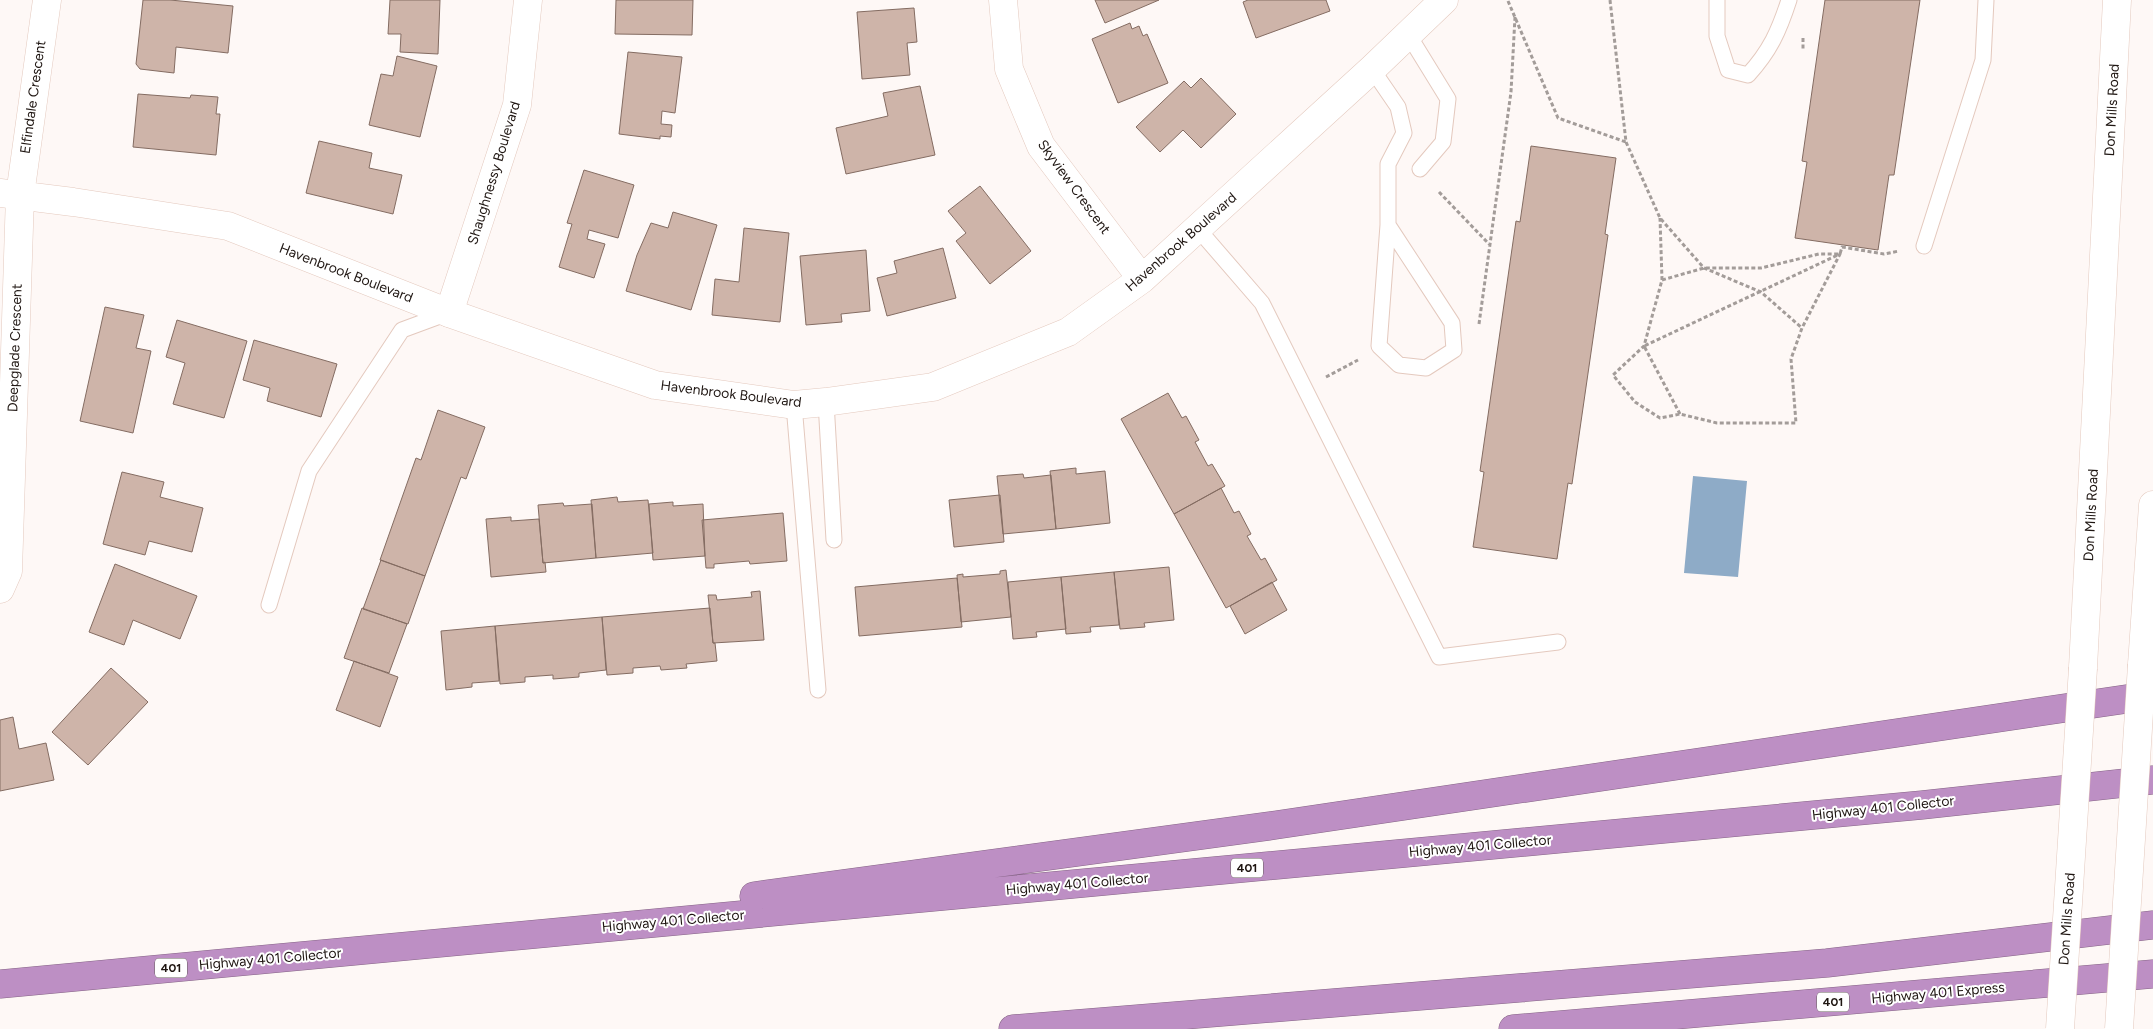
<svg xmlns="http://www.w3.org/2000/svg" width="2153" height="1029" font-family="Figtree,sans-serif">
<rect width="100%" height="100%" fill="#fef8f6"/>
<!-- water -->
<path fill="#8eabc7" d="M 1693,476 L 1747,481 L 1738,577 L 1684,573 Z"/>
<!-- building -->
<path fill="#ceb4a9" stroke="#846c62" d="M 143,0 L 170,0 L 233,6 L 228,53 L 176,47 L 174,73 L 140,69 L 136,64 Z
M 390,0 L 440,0 L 438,54 L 400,52 L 401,34 L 388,34 Z
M 616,0 L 693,0 L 692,35 L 615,34 Z
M 1095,0 L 1159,0 L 1105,23 Z
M 1248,0 L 1326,0 L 1330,11 L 1256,38 L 1243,2 Z
M 1825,0 L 1920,0 L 1894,175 L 1889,175 L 1878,250 L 1795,238 L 1807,162 L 1802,161 Z
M 914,8 L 917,42 L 907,43 L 910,75 L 862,79 L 857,12 Z
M 1130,23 L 1132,29 L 1139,26 L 1143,36 L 1147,34 L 1168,83 L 1118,103 L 1092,39 Z
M 628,52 L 682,57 L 675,113 L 662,111 L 661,124 L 672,125 L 671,137 L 660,136 L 660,139 L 619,134 Z
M 397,56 L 437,66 L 420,137 L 369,125 L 381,74 L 393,76 Z
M 1201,78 L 1236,114 L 1201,148 L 1183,130 L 1160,152 L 1136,127 L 1184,81 L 1191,88 Z
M 920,86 L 935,155 L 846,174 L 836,128 L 888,116 L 883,93 Z
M 138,94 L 190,98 L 191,95 L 218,97 L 216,114 L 220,114 L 216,155 L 133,147 Z
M 319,141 L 372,153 L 369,168 L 402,175 L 393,214 L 306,193 Z
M 1531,146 L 1616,158 L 1605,234 L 1608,235 L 1572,484 L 1568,483 L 1557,559 L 1473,547 L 1484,472 L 1480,471 L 1516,221 L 1520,222 Z
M 584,170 L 634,185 L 618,238 L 589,230 L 587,239 L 605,244 L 594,278 L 559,267 L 572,224 L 567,223 Z
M 980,186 L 1031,251 L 990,284 L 956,241 L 966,233 L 948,211 Z
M 673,212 L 717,225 L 691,310 L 626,291 L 637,255 L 651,223 L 668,228 Z
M 744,228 L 789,233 L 780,322 L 712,315 L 715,279 L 739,282 Z
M 943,248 L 956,298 L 887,316 L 877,278 L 897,273 L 894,261 Z
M 866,250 L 870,311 L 841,314 L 842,322 L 806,325 L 800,256 Z
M 105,307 L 144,315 L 136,348 L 151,351 L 133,433 L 80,421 Z
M 177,320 L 247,341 L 224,418 L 173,404 L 185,363 L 166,357 Z
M 254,340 L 337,364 L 321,417 L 267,401 L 270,388 L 243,380 Z
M 1168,393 L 1182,418 L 1186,416 L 1199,440 L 1195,442 L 1208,466 L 1212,464 L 1225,486 L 1174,514 L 1121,419 Z
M 438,410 L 485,427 L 466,479 L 461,477 L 425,576 L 380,560 L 416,458 L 421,460 Z
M 1076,468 L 1076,474 L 1105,471 L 1110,523 L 1056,529 L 1050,471 Z
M 122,472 L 164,482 L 160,497 L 203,508 L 192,552 L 149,541 L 145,555 L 103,544 Z
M 1023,474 L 1024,478 L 1051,475 L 1056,529 L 1003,534 L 997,476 Z
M 1221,488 L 1234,513 L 1239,511 L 1251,534 L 1247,536 L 1261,560 L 1265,558 L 1277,580 L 1226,608 L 1174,514 Z
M 1000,495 L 1004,542 L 954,547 L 949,500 Z
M 617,497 L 618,502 L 648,500 L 653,553 L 596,558 L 591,500 Z
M 673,502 L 673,506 L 703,504 L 705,556 L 653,560 L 649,504 Z
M 563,503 L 564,506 L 592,504 L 596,558 L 543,563 L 538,505 Z
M 783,513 L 787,561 L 750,564 L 749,561 L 714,564 L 714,568 L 706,568 L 702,520 Z
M 511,517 L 511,521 L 539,519 L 543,563 L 545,562 L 546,572 L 491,577 L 486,519 Z
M 381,560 L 425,576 L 408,624 L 363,609 Z
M 115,564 L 197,596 L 180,639 L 133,620 L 124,645 L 89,632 Z
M 1169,567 L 1174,620 L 1144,623 L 1145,627 L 1120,629 L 1114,572 Z
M 1006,570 L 1011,617 L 961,622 L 957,575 L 963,574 L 963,577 L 1000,574 L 1000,571 Z
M 1114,572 L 1119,625 L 1090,627 L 1091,632 L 1066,634 L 1061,577 Z
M 1061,577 L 1066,629 L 1036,632 L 1037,637 L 1013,639 L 1008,582 Z
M 957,578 L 962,627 L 859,636 L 855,587 Z
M 1272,582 L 1287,610 L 1245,634 L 1230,606 Z
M 760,591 L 764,640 L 713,643 L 708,595 L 716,595 L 717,600 L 752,597 L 751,592 Z
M 362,608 L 407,624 L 389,673 L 344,658 Z
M 710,608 L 713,643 L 715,643 L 717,661 L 686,664 L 687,668 L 661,670 L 660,666 L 633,668 L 633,673 L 607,675 L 602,617 Z
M 602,617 L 606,670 L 579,673 L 579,677 L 553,679 L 553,675 L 525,677 L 525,682 L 500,684 L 495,626 Z
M 495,626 L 499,681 L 472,683 L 472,687 L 446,690 L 441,631 Z
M 354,661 L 398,677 L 380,727 L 336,710 Z
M 111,668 L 148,702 L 88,765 L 52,732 Z
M 13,717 L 19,749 L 46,743 L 54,780 L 0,791 L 0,720 Z"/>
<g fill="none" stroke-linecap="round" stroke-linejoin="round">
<!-- lane casing -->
<g stroke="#e4c9be" stroke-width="17">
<path id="lane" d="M 1717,0 L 1717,36 L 1728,70 L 1748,75 C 1770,51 1779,31 1789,0
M 1408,34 L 1448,99 L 1443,142 L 1420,169
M 1372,69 L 1398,107 L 1404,133 L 1388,164 L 1388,225 L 1379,346 L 1399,365 L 1426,368 L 1454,350 L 1452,323 L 1388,225
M 1198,229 L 1262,303 L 1439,657 L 1558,642
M 1924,246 L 1983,60 L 1986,0
M 826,402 L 834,540
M 794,405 L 818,690
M 269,605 L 309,471 L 402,330 L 448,313"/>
</g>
<!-- street casing -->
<g stroke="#e4c9be" stroke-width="29">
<path id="street" d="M 1003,0 L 1009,69 L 1041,146 L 1142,279
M 0,193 L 73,202 L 228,226 L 449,313 L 655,385 L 794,405 L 826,402 L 933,387 L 1068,332 L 1142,279 L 1372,69 L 1444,0
M 0,589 L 8,571 L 20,195 L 47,0"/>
</g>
<!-- secondary casing -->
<g stroke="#e4c9be" stroke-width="29">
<path id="secondary" d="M 449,313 L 517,105 L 528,0
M 2142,665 L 2153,505
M 2083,668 L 2117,0"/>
</g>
<!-- highway casing -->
<g stroke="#866586" stroke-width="29">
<path id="highway" d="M 754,896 L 1276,825 L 2153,695
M 0,984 L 1922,805 L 2153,780
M 1013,1029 L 1827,963 L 2153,925
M 1513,1029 L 2153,974"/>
</g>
<!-- path -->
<path stroke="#a39c99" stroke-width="3" stroke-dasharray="4 2.5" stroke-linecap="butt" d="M 1610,0 L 1626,142 L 1660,218 L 1704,268 L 1761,292 L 1802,328 L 1791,359 L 1796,423 L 1717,423 L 1680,414 L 1660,418 L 1635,402 L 1613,375 L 1644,346 L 1662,280 L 1660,218
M 1508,1 L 1558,118 L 1626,142
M 1803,38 L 1803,50
M 1439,192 L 1490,245
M 1662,280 L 1704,268 L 1761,268 L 1819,254 L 1840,254 L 1842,247 L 1884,254 L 1899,251
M 1479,324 L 1511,92 L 1515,17
M 1326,377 L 1358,360
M 1680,414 L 1644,346 L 1840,254 L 1802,328"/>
<!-- lane -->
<use href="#lane" stroke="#fff" stroke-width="15"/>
<!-- street -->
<use href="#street" stroke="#fff" stroke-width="28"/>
<!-- secondary -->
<use href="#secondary" stroke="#fff" stroke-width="28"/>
<!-- highway -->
<use href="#highway" stroke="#bd8fc4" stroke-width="28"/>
<!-- secondary-bridge casing -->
<g stroke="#e4c9be" stroke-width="29" stroke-linecap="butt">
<path id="secondary-bridge" d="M 2060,1029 L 2083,668
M 2119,1029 L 2142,665"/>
</g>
<!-- secondary-bridge -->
<use href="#secondary-bridge" stroke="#fff" stroke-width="28"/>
</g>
<g text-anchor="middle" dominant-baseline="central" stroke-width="4" stroke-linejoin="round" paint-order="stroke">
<!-- shield labels -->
<g fill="#fff" stroke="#625c59" stroke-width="1">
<rect x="1231" y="858.5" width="32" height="19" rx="4"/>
<rect x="155" y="958.5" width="32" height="19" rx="4"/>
<rect x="1817" y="992.5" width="32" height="19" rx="4"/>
</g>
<g font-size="12" font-weight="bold" fill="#1f1612">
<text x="1247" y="868">401</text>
<text x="171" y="968">401</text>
<text x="1833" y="1002">401</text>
</g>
<!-- street labels -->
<g font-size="14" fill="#1f1612" stroke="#fff">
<text transform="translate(33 97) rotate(-82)">Elfindale Crescent</text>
<text transform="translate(2112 110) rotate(-87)">Don Mills Road</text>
<text transform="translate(494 173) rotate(-73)">Shaughnessy Boulevard</text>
<text transform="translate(1074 187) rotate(54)">Skyview Crescent</text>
<text transform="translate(1181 242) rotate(-41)">Havenbrook Boulevard</text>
<text transform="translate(346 273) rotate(21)">Havenbrook Boulevard</text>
<text transform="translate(15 348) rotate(-88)">Deepglade Crescent</text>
<text transform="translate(731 394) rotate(7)">Havenbrook Boulevard</text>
<text transform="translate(2091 515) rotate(-87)">Don Mills Road</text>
<text transform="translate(1883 808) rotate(-6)">Highway 401 Collector</text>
<text transform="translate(1480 846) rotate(-5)">Highway 401 Collector</text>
<text transform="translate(1077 884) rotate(-5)">Highway 401 Collector</text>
<text transform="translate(2067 919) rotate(-86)">Don Mills Road</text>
<text transform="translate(673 921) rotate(-5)">Highway 401 Collector</text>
<text transform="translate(270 959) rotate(-5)">Highway 401 Collector</text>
<text transform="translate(1938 993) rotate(-5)">Highway 401 Express</text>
</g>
</g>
</svg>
